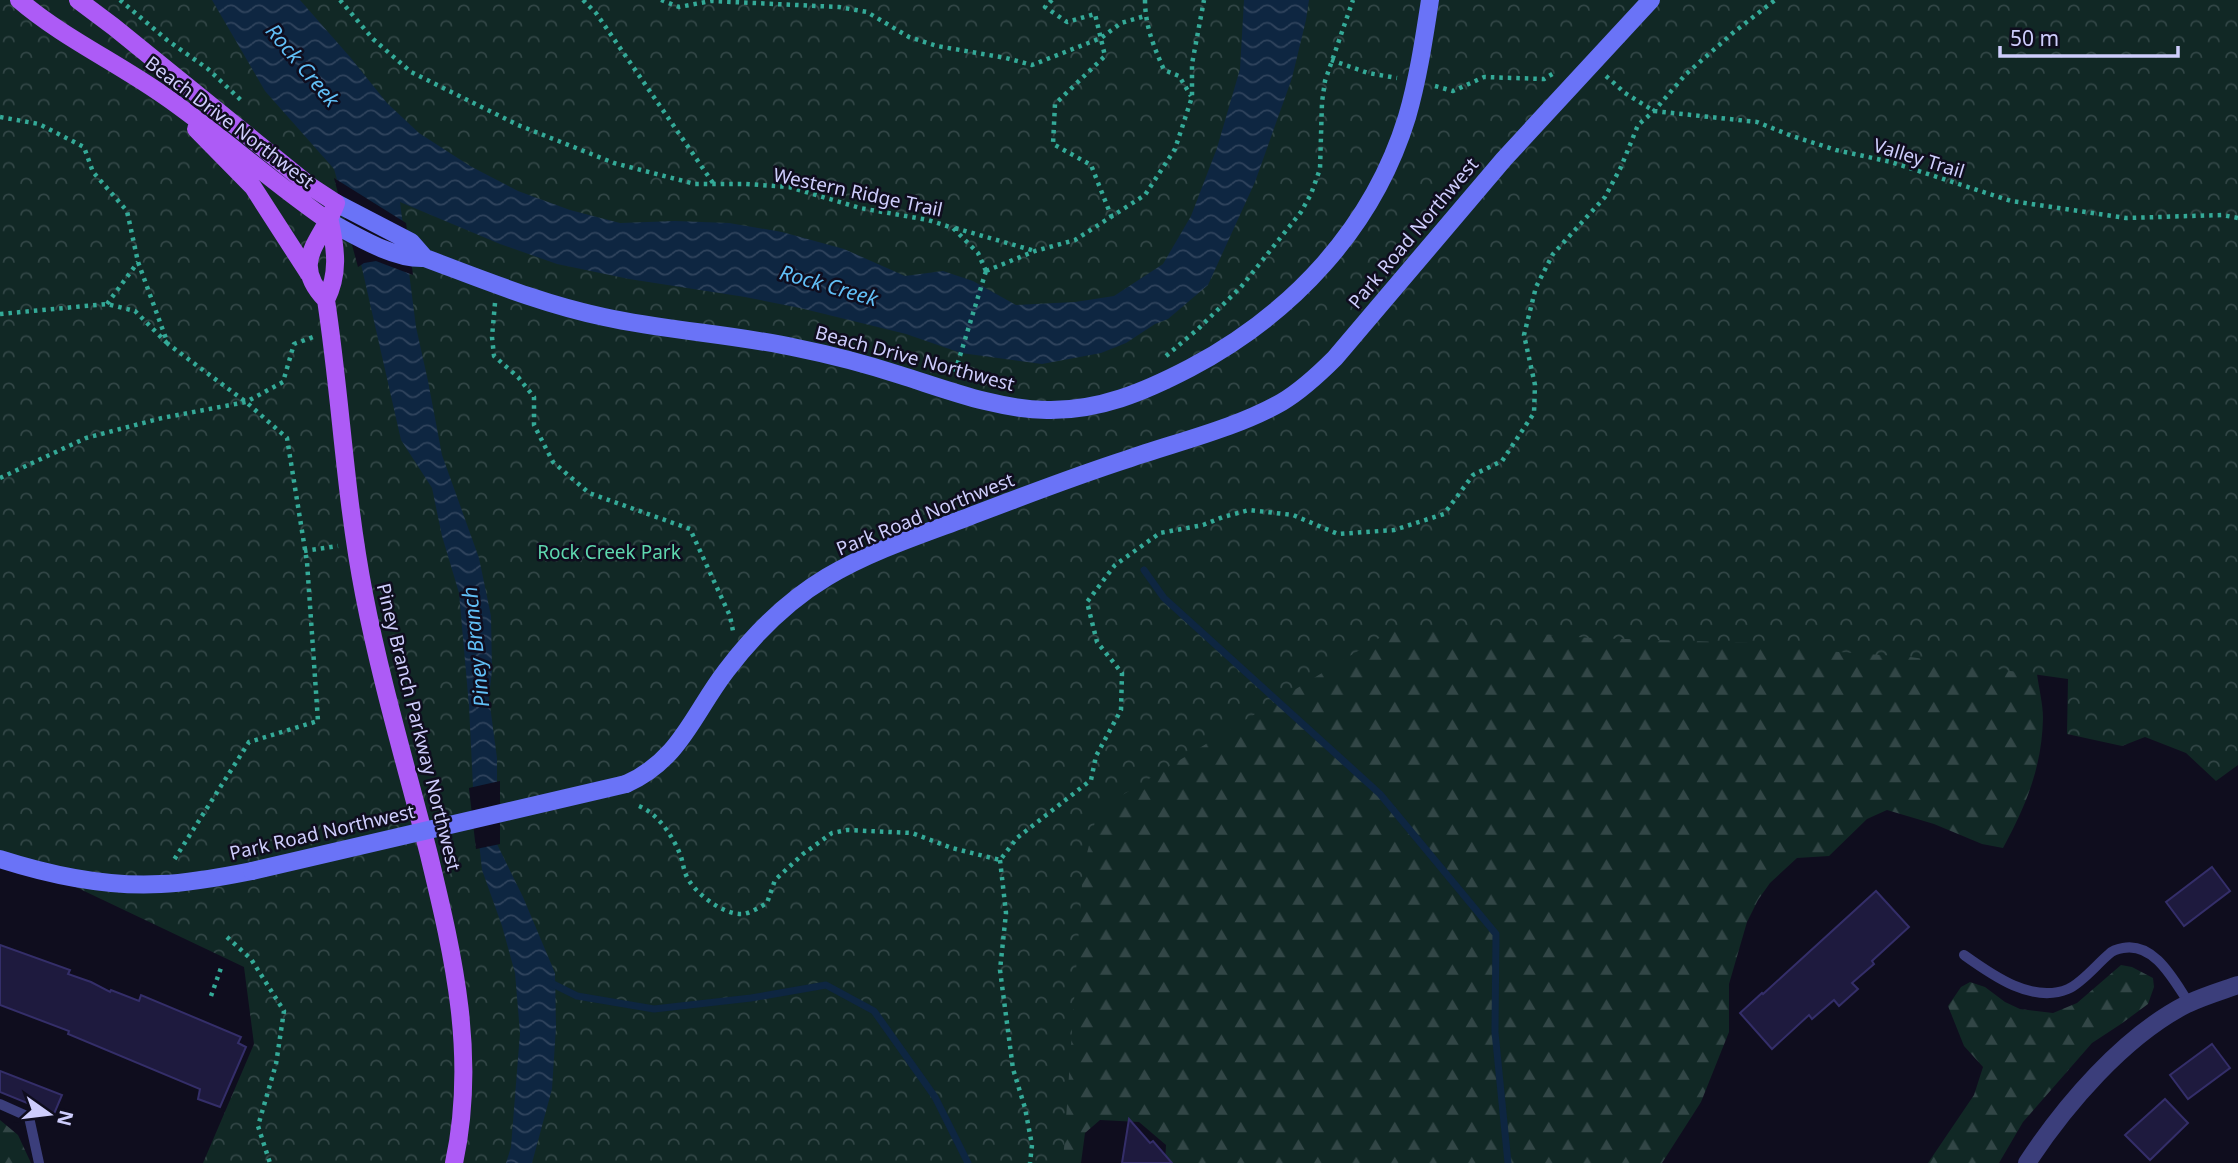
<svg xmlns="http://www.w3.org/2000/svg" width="2238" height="1163" font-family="'Noto Sans',sans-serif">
<defs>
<pattern id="forest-firs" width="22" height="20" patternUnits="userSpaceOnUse" patternTransform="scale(1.75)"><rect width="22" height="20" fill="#112825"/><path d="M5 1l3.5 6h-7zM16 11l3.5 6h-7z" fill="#324646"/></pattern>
<pattern id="park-crowns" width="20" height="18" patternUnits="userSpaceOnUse" patternTransform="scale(1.75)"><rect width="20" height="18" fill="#112825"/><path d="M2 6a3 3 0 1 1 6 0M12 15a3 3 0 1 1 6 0" fill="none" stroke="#324646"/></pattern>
<pattern id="water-waves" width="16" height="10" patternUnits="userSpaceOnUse" patternTransform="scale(1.75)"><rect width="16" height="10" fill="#0e2641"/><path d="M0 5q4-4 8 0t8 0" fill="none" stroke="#30445d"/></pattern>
</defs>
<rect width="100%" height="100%" fill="#0f0d1e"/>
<!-- forest -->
<path fill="url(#forest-firs)" d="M 1022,522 L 2037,674 C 2039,689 2043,704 2043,718 C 2042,767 2026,806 2003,848 L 1982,844 L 1934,824 L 1887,810 L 1867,819 L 1829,856 L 1797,858 L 1770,883 L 1758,900 L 1747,922 L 1729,984 L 1729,1032 L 1701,1102 L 1662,1163 L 1165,1163 L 1166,1145 L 1139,1122 L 1100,1120 L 1085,1133 L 1081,1163 L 543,1163 Z
M 2121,965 L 2132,967 L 2153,978 L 2154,987 L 2148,1004 L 2121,1024 L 2092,1043 L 2023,1122 L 1999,1163 L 1928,1163 L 1974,1095 L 1983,1067 L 1964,1046 L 1948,1006 L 1961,987 L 1970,982 L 1985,987 L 2005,1002 L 2020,1009 L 2053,1013 L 2077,1003 Z
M 0,1120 L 18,1135 L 31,1163 L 0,1163 Z"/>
<!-- park -->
<path fill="url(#park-crowns)" d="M 0,0 L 2238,0 L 2238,765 L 2216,781 L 2186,753 L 2145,737 L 2122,746 L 2067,734 L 2068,679 L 1910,657 L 1825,651 L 1786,644 L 1593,638 L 1399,626 L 1098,810 L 1083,869 L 1063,1163 L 203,1163 L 254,1044 L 244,967 L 0,851 Z"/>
<!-- water -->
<path fill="url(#water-waves)" d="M 212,0 L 300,0 L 350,57 L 387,103 L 419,133 L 470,166 L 518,191 L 570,210 L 620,223 L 675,221 L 729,223 L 782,232 L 844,249 L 905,276 L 943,271 L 973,281 L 1016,305 L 1075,302 L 1114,296 L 1163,264 L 1191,216 L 1217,148 L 1240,69 L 1244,0 L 1309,0 L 1306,20 L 1292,78 L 1255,182 L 1208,285 L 1168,319 L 1155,324 L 1126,343 L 1101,353 L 1042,364 L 961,353 L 906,334 L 800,308 L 745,297 L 629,279 L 557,264 L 500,244 L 400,202 L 416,327 L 428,381 L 442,455 L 479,558 L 491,616 L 492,670 L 489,698 L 497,758 L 497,844 L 523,897 L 555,973 L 556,1027 L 552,1089 L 532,1163 L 506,1163 L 511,1147 L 520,1033 L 515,973 L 502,926 L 482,870 L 473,787 L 469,706 L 459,593 L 442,536 L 432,488 L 401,440 L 361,264 L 334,169 L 265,91 Z"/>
<!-- pier -->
<path fill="#0f0d1e" d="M 334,178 L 406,223 L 413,275 L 376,261 L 364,263 L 358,267 Z
M 500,781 L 500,844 L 476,849 L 469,788 Z"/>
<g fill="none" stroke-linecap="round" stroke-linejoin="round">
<!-- stream -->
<path stroke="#0e2641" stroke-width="7" d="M 1144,570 L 1164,598 L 1380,794 L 1496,934 L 1495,1032 L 1508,1163
M 549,982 L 577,996 L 654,1009 L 751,998 L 826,985 L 874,1011 L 935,1097 L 968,1163"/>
</g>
<!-- building -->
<path fill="#1e1a3e" stroke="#342e69" stroke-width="2" d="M 2212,867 L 2230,891 L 2184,926 L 2166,902 Z
M 1876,891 L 1909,927 L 1872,961 L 1874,964 L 1852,983 L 1858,989 L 1839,1006 L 1834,1000 L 1812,1019 L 1809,1015 L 1772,1049 L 1740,1013 L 1762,993 L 1763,994 Z
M 0,945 L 70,970 L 68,974 L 91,982 L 110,992 L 111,990 L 139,1001 L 141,995 L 241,1037 L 238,1043 L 246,1047 L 220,1107 L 198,1099 L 200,1089 L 68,1034 L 69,1031 L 0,1005 Z
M 2212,1044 L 2230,1068 L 2188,1099 L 2170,1075 Z
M 0,1071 L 62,1095 L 54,1114 L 0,1092 Z
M 2165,1099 L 2188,1123 L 2150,1160 L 2125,1135 Z
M 1129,1119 L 1150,1143 L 1153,1141 L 1172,1163 L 1122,1163 Z"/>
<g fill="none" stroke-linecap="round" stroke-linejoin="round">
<!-- path -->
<path stroke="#34aa98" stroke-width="4.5" stroke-dasharray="3.5 5" stroke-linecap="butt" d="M 120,0 L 167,40 L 208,69 L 244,103
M 340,0 L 373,39 L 411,72 L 518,125 L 614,163 L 695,184 L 746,184 L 789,187 L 860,208 L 928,220 L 953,228 L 978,253 L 986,271
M 583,0 L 596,13 L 713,183
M 661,0 L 679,7 L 711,1 L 839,7 L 867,12 L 909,37 L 937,46 L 1006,58 L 1032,65 L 1101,38 L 1121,23 L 1145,16
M 1052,0 L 1045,7 L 1067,22 L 1095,14 L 1105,56 L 1055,104 L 1053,144 L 1091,165 L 1112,218
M 1145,0 C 1145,26 1154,47 1164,70 L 1179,76 L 1191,96
M 1331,60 L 1368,73 L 1397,78
M 1606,76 L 1625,93 L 1654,111 L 1757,122 L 1792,136 L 1836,150 L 1891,162 L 2011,201 L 2126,218 L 2222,215 L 2238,218
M 1435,86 L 1453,91 L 1484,77 L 1544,79 L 1554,73
M 0,117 L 39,124 L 84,147 L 93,172 L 127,211 L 138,262 L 168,344 L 246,402 L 287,438 L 307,562 L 318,721 L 249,742 L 172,863
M 955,228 L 1035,251
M 986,271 L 1035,251 L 1075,240 L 1145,195 L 1175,149 L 1192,97 L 1192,64 L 1204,0
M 495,303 L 492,337 L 494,356 L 518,377 L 534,397 L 534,425 L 553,462 L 589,493 L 690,529 L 730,616 L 733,631
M 107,304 L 138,262
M 0,314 L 107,304 L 135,311 L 167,343
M 1166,356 L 1198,329 L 1241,287 L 1301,212 L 1311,194 L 1320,169 L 1322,102 L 1325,81 L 1353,0
M 955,372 L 986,271
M 0,478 L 86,438 L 162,418 L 246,402 L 283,382 L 294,344 L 313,337
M 304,551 L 338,546
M 639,806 C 658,814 672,835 680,854 C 683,861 683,868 686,875 C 693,892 723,915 742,914 C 749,914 760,907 767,903 L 775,880 L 803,854 L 832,833 L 847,830 L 912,833 L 952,848 L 1000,860 L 1017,838 L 1091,780 L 1096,756 L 1121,710 L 1122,673 L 1097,642 L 1087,602 L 1115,565 L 1160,533 L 1203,525 L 1223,517 L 1249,510 L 1293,515 L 1338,534 L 1394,530 L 1444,514 L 1473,475 L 1502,461 L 1534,413 L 1535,385 L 1524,335 L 1536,287 L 1553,254 L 1605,197 L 1621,167 L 1638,125 L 1654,111 L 1686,74 L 1734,32 L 1775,0
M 1000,860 L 1006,913 L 1000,970 L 1013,1069 L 1025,1108 L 1032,1145 L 1030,1163
M 227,937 L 251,959 L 284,1011 L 276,1064 L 258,1126 L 270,1163
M 211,996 L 222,965"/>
<!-- lane -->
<path stroke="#3b3e7b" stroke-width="10" d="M 1964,955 C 1992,975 2032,1004 2068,989 C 2082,983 2097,964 2109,954 C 2113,950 2117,949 2123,948 C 2155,942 2174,981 2189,1003
M 0,1104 L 29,1117 L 39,1163"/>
<!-- street -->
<path stroke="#3b3e7b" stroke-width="18" d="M 2027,1163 C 2065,1105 2124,1036 2187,1004 C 2204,996 2221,991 2238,985"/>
<!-- secondary -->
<path stroke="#6a73f7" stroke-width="18" d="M 336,203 L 411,242 L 425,258
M 330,222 C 356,236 395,260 425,258 C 484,280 542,304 604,317 C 668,331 733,334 797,348 C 832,355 866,364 900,375 C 948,390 996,409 1047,410 C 1099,411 1144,392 1190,368 C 1292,314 1373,228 1407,117 C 1418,79 1424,39 1430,0
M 626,784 C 680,760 693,714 726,671 C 754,634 787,601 827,577 C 869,552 917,536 963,519 C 1018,498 1072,477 1128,459 C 1177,442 1237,428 1282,402 C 1302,390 1319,374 1335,358 L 1504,159 L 1651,0
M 0,859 C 50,875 108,887 161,884 C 191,883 222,877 252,871"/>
<!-- primary -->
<path stroke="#ad5bf6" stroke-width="18" d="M 19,0 C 62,37 116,62 163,95 C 220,134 272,183 330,222
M 78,0 L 114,27 L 310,186 L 336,203 C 323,241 288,261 326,300
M 196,129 L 253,187 L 309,274
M 330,222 C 336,250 339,274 326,300 C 341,398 345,497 364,594 C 381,682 407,769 429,855 C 454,958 477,1057 454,1163"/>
<!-- secondary-bridge -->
<path stroke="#6a73f7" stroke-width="18" d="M 252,871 L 626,784"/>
</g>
<g text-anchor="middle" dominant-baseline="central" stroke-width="5" stroke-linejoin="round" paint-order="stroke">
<!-- street labels -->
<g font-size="19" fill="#cecdfc" stroke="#0f0d1e">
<text transform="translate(230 122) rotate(37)">Beach Drive Northwest</text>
<text transform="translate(1919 158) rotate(17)">Valley Trail</text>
<text transform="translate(858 192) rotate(12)">Western Ridge Trail</text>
<text transform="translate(1413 233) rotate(-50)">Park Road Northwest</text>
<text transform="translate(915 358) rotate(15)">Beach Drive Northwest</text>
<text transform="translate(925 514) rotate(-22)">Park Road Northwest</text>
<text transform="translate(419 727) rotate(76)">Piney Branch Parkway Northwest</text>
<text transform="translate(322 832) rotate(-13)">Park Road Northwest</text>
</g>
<!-- park labels -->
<g font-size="19" fill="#5ed7ae" stroke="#0f0d1e">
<text x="609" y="552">Rock Creek Park</text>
</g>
<!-- water labels -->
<g font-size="21" font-style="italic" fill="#61bff6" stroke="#0f0d1e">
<text transform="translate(303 65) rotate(50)">Rock Creek</text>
<text transform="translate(829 285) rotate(16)">Rock Creek</text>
<text transform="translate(475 647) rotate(-96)">Piney Branch</text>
</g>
</g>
<!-- north arrow -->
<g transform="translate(49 1114) rotate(104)" stroke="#0f0d1e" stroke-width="5" paint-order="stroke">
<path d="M0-5L12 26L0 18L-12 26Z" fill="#cecdfc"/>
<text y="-10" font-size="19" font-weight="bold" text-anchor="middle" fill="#cecdfc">N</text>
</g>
<!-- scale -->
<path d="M2000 46v10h178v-10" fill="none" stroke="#cecdfc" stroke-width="3.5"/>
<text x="2010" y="46" font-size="21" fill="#cecdfc" stroke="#0f0d1e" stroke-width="5" paint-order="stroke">50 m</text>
</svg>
